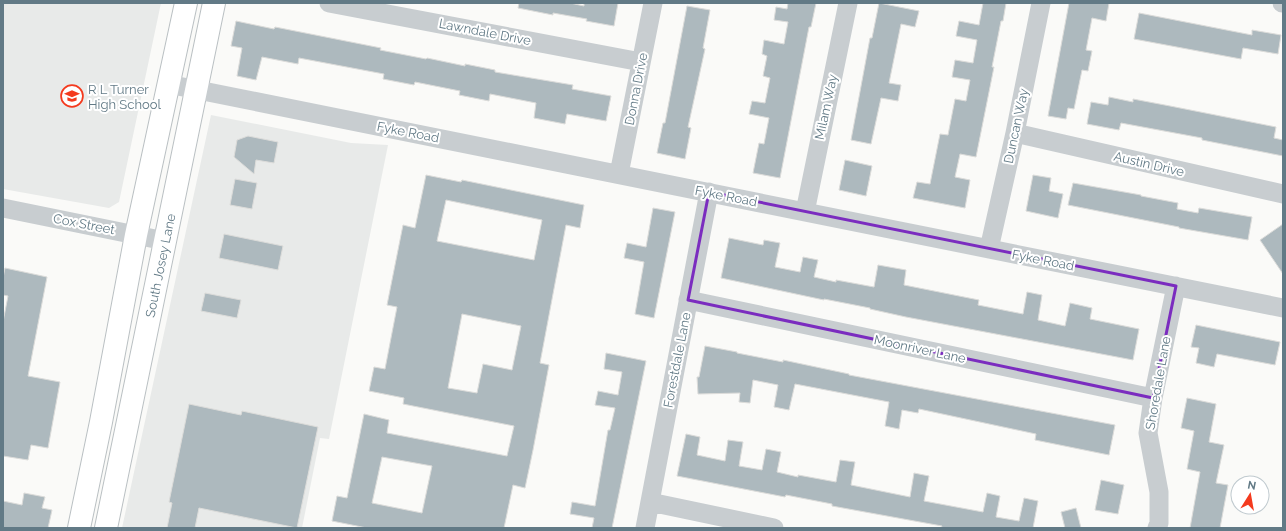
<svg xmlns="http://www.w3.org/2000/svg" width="1286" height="531" font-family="Raleway,sans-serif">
<rect width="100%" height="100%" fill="#fafaf8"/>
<!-- built -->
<path fill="#e8eae9" d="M 3,3 L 161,3 L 119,202 L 109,208 L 3,189 Z
M 211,115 L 351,143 L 388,145 L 329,439 L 320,438 L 302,528 L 122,528 Z"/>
<!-- building -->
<path fill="#adb9be" stroke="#dcdcda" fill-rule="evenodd" d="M 519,3 L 570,3 L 584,6 L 584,3 L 618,3 L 614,26 L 586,21 L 587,19 L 553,13 L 553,15 L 518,8 Z
M 788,3 L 816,3 L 811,27 L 809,27 L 780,178 L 753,173 L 759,143 L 764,144 L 769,118 L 749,114 L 752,101 L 765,103 L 770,78 L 763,76 L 767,56 L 762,54 L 764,40 L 784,44 L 788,22 L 774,20 L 776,7 L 787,9 Z
M 879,3 L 919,11 L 915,27 L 901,24 L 889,83 L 901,85 L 898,101 L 881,98 L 871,144 L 851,140 L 870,38 L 872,38 Z
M 983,3 L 1006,3 L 1003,21 L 1001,21 L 992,67 L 994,67 L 976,157 L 960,154 L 955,177 L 970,180 L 965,208 L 913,198 L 917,182 L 930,184 L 940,134 L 948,135 L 955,99 L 966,101 L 970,80 L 952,77 L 955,60 L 973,63 L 977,40 L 956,36 L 959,21 L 979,25 Z
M 1069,3 L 1109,3 L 1106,21 L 1092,18 L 1086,50 L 1092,51 L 1088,71 L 1082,70 L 1074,109 L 1068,108 L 1066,119 L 1048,116 Z
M 687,6 L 710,10 L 703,48 L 705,49 L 688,127 L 691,128 L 685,159 L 657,153 L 663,123 L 665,123 Z
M 1139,13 L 1252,35 L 1252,30 L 1281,35 L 1278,54 L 1243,48 L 1241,59 L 1134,39 Z
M 236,21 L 274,29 L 275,27 L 381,48 L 380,50 L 426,59 L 427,58 L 465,66 L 465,64 L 495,70 L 495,72 L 573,85 L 572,89 L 611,96 L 606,121 L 567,114 L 565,124 L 534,118 L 536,103 L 490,94 L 489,101 L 459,95 L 460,91 L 415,82 L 414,85 L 383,79 L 384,74 L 299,58 L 298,64 L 262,57 L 256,80 L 237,76 L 242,48 L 231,46 Z
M 1109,97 L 1133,102 L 1133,99 L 1170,106 L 1276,127 L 1274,138 L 1283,140 L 1283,156 L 1202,140 L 1202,138 L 1121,123 L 1119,130 L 1087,124 L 1091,102 L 1108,105 Z
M 248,136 L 278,142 L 274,163 L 256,160 L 254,174 L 234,157 L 237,140 Z
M 845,160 L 872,166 L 866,196 L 839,190 Z
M 426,175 L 461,182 L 462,180 L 584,205 L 580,228 L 566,225 L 540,363 L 549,365 L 533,450 L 525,488 L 513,485 L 504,528 L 367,528 L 332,521 L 337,496 L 347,498 L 364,414 L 389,420 L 387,433 L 507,456 L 514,426 L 403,404 L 404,398 L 369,391 L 374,367 L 385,369 L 397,307 L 387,305 L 403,225 L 415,228 ZM 446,200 L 542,220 L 534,260 L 437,241 ZM 462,314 L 521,326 L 512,370 L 483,364 L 477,393 L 448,388 ZM 382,457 L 432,466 L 422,513 L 372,503 Z
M 1033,175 L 1051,178 L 1049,191 L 1063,194 L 1058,218 L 1026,211 Z
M 235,179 L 257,183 L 252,209 L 230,205 Z
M 1073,183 L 1141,195 L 1141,196 L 1178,203 L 1177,209 L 1198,213 L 1199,208 L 1252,217 L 1248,240 L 1179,228 L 1179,227 L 1068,205 Z
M 653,208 L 675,212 L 654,318 L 635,314 L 644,262 L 624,258 L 627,243 L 646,247 Z
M 1283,224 L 1283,274 L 1260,240 Z
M 224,234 L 283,246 L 278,270 L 219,258 Z
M 729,238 L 763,245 L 764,240 L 780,243 L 775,267 L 800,272 L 803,257 L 818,260 L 814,277 L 836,282 L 836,280 L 874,287 L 878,265 L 906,270 L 904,285 L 979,300 L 978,305 L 1023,314 L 1027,292 L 1042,295 L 1038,320 L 1065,326 L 1070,303 L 1092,308 L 1090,319 L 1139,329 L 1133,360 L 906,317 L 870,309 L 870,308 L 824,299 L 824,300 L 721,278 Z
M 5,268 L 47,277 L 28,376 L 60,382 L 48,448 L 31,445 L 28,460 L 3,456 L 3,322 L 8,296 L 3,295 L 3,278 Z
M 205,293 L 241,300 L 237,318 L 201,311 Z
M 1196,325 L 1280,342 L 1275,365 L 1217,354 L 1214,367 L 1196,363 L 1199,348 L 1191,347 Z
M 705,346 L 737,352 L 737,353 L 783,362 L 783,360 L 849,374 L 849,375 L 1115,425 L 1109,455 L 1035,440 L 1036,434 L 919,409 L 918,413 L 902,410 L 899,429 L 885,426 L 889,402 L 795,384 L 789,410 L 774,407 L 778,385 L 753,380 L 750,403 L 739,402 L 740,393 L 698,394 L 697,377 L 699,377 Z
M 606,353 L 646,361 L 612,528 L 592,528 L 594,518 L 570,514 L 572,502 L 595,506 L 608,430 L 610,430 L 615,408 L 595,405 L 598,391 L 618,395 L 622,372 L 604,369 Z
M 1187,398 L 1216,404 L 1209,442 L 1224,445 L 1216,483 L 1228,485 L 1220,528 L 1190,528 L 1200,472 L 1187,469 L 1194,431 L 1181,428 Z
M 189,404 L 241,415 L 242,411 L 318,427 L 297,528 L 199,508 L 195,528 L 167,528 L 172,503 L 169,502 Z
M 686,434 L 700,437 L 697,455 L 725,461 L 728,440 L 743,442 L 739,466 L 762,470 L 766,449 L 781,452 L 777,472 L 798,477 L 798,475 L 836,482 L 840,460 L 855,462 L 851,485 L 910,497 L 914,473 L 929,476 L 924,501 L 983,512 L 987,493 L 1000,496 L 996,517 L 1019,521 L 1024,498 L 1038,501 L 1033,528 L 941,528 L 942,526 L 832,506 L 832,504 L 786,495 L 785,497 L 677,476 Z
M 1101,480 L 1124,485 L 1118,514 L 1095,510 Z
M 24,493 L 45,497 L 42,508 L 52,510 L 48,528 L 3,528 L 3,501 L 22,505 Z
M 1076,508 L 1081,528 L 1065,528 L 1061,512 Z"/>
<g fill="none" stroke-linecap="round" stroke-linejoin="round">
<!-- major casing -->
<g stroke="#bac0c3" stroke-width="24">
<g id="major">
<path d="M 79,528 L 101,422 L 136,235 L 186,3"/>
<path id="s1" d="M 106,528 L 214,3"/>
</g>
</g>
<!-- minor -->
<path stroke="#c8cdd0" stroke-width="19" d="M 329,3 L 641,62
M 1282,3 L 1283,3
M 168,84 L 1283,308
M 1015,133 L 1283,194
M 619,174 L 653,3
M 3,208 L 165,241
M 805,212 L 848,3
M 989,249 L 1015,133 L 1041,3
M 688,300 L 1153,398
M 650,502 L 774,528
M 645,528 L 709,192
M 1157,528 L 1159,523 L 1159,492 L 1148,433 L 1153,398 L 1176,286"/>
<!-- major -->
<use href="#major" stroke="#fff" stroke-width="22"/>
</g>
<!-- marked area -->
<path fill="none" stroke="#7b2cbf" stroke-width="3" stroke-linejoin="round" d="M 709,192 L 1176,286 L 1153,398 L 688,300 Z"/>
<!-- icons -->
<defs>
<g id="school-ring" transform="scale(1.15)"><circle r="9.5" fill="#fff" stroke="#f43a1e" stroke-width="1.5"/><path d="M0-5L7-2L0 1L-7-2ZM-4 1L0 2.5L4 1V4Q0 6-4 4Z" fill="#f43a1e"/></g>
</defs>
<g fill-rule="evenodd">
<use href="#school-ring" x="72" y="96"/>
</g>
<g text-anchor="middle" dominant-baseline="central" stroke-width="4" stroke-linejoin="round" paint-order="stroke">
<!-- street labels -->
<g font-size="13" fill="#627a86" stroke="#fff">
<text transform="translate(485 32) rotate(11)">Lawndale Drive</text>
<text transform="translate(636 89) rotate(-79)">Donna Drive</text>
<text transform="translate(826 107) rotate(-78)">Milam Way</text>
<text transform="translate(1016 126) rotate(-78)">Duncan Way</text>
<text transform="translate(408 132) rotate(11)">Fyke Road</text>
<text transform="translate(1149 164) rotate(13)">Austin Drive</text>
<text transform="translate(726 196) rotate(11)">Fyke Road</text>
<text transform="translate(84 224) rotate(11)">Cox Street</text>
<text transform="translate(1043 260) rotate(11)">Fyke Road</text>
<text stroke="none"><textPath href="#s1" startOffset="268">South Josey Lane</textPath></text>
<text transform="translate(920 349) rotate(12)">Moonriver Lane</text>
<text transform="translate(677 360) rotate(-79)">Forestdale Lane</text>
<text transform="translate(1158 383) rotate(-80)">Shoredale Lane</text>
</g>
<!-- poi labels -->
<g font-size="13" fill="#627a86" stroke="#fff" text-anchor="start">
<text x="88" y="89">R L Turner<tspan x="88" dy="15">High School</tspan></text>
</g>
</g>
<!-- border -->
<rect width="1286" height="531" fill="none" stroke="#627a86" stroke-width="8"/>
<!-- north arrow -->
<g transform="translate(1250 495) rotate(11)"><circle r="19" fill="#ffffff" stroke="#c0cacf"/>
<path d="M0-3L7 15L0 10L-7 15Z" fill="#f43a1e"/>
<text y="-6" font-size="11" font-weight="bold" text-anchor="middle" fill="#627a86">N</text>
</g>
</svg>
